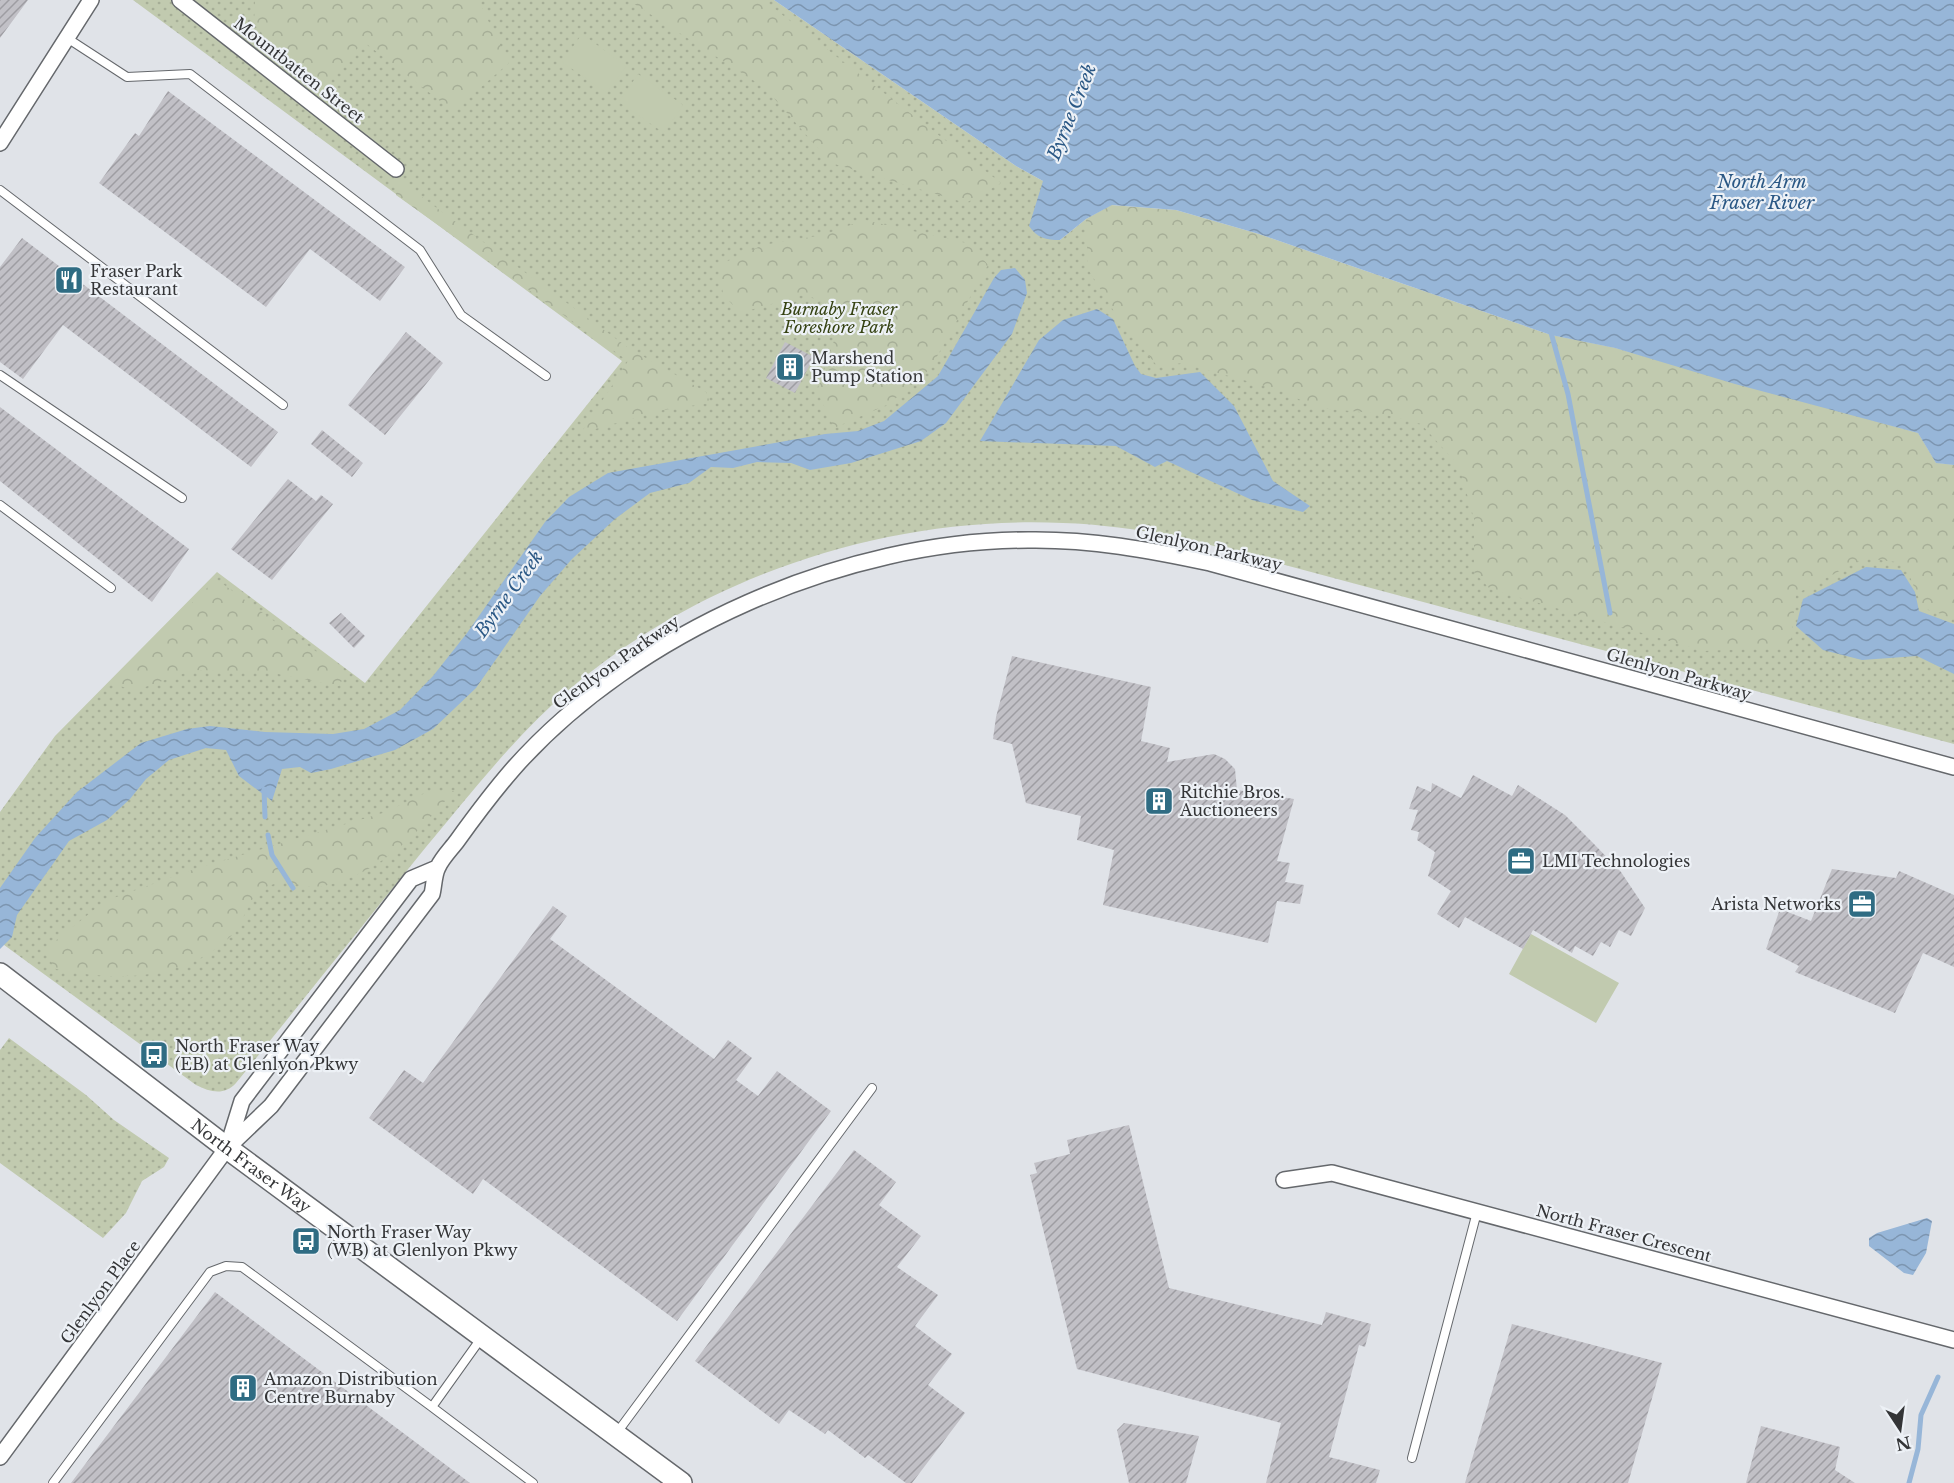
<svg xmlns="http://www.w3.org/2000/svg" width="1954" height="1483" font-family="'Libre Baskerville',serif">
<defs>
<pattern id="grass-dots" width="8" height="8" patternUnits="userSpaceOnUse" patternTransform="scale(1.5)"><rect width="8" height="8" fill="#c1caaf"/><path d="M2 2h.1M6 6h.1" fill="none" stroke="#a6ae97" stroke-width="1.8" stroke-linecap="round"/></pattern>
<pattern id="forest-crowns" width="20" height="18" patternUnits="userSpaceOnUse" patternTransform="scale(1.5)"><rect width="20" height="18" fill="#c1caaf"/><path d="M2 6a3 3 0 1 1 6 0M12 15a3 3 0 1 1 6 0" fill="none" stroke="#a6ae97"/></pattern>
<pattern id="water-waves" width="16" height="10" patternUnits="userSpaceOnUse" patternTransform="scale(1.5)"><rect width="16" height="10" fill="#97b6d8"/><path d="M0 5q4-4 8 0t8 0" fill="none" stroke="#7c95b0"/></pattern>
<pattern id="building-hatch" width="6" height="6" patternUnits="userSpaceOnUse" patternTransform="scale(1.5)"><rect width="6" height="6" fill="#c1c0c6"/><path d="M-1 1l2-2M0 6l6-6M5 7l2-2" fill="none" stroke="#9e9da2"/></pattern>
</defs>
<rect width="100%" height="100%" fill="#e0e3e8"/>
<!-- grass -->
<path fill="url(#grass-dots)" d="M 133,0 L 774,0 L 1016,166 L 1043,181 L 1060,240 L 1086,219 L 1551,335 L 1615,348 L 1918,433 L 1936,463 L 1954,465 L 1954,744 L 1173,535 C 1137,530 1100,524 1063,523 C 888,515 705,575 571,688 C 516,735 472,792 426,847 C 362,926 299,1005 236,1083 C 224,1096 210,1092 196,1085 L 0,942 L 0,812 L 55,736 L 217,572 L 365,683 L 622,361 Z
M 9,1038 L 86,1095 L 114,1120 L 169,1158 L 164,1167 L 142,1181 L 126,1213 L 103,1238 L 0,1163 L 0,1050 Z"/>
<!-- forest -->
<path fill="url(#forest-crowns)" d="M 255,0 L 475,0 L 481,6 L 509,63 L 453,111 L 364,42 L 313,93 L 254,24 Z
M 628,0 L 763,0 L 1001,183 L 966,203 L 831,163 L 765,88 Z
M 397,179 L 630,349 L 706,392 L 710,403 L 663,410 L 581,433 L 628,361 L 396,195 Z
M 1111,205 L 1176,210 L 1259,234 L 1551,335 L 1615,348 L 1735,384 L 1918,433 L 1936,463 L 1954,465 L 1954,618 L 1923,608 L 1904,563 L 1864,558 L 1796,594 L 1790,647 L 1704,651 L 1490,589 L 1474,572 L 1474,519 L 1459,466 L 1421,424 L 1383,414 L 1318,408 L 1279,390 L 1182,363 L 1158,367 L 1118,318 L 1088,269 L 1086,219 Z
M 864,220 L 971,244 L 988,265 L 930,369 L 889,404 L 834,428 L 817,391 L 843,314 L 806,294 L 740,313 L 723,294 L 719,265 L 763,245 L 823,235 Z
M 216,579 L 346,673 L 339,686 L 273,673 L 193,670 L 134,691 L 112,683 Z
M 454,791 C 417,833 382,873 324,886 C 308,890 289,879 274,884 C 245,893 249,917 232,935 C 186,981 116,982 56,969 L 47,956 L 49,946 L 105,901 L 195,869 L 386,812 L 423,794 Z"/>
<!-- pitch -->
<path fill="#c1caaf" d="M 582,34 L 626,66 L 607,93 L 562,62 Z
M 638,74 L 683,105 L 664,133 L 619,102 Z
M 1531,934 L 1619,983 L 1596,1023 L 1509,974 Z"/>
<!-- water -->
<path fill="url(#water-waves)" d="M 774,0 L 1954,0 L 1954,465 L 1936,463 L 1918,433 L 1735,384 L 1615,348 L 1551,335 L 1259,234 L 1176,210 L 1112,205 L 1086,219 L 1060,240 C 1046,240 1037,238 1029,226 L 1043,181 L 1016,166 Z
M 1015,268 L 1025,280 L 1027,293 L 1012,334 L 946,423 L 921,441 L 851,463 L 810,470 L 791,463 L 757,462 L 733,468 L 711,467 L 689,483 L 650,493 L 615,519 L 572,559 L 540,596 L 476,688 L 433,729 L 395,750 L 331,769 L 311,773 L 300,767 L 282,769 L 272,801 L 239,776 L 226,750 L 206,748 L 169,760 L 146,779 L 130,799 L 107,820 L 69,841 L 17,915 L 12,937 L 0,949 L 0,888 L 35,838 L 77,792 L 141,743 L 187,729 L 210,726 L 265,732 L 333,734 L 364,729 L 400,710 L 433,676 L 467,633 L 545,522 L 569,497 L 608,473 L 825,434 L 858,431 L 884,421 L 938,376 L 994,278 L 1001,270 Z
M 1097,309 L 1113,319 L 1135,366 L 1141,374 L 1156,378 L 1200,372 L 1234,406 L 1273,481 L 1310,506 L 1303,512 L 1252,500 L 1167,461 L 1155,467 L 1116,446 L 980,441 L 1039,340 L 1063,320 Z
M 1866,567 L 1901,570 L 1915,592 L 1919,611 L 1954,624 L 1954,674 L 1917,656 L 1862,660 L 1823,650 L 1796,626 L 1803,599 Z
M 1927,1218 L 1932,1221 L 1926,1253 L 1913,1275 L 1904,1273 L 1869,1246 L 1869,1238 L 1877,1233 Z"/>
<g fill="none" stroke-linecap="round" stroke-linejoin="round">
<!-- stream -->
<path stroke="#97b6d8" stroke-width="5" d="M 1550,329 L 1568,394 L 1610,613
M 264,789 L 265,817
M 268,835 L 272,855 L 293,888
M 1909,1483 L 1918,1449 L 1921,1415 L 1938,1377"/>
</g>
<!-- building -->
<path fill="url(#building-hatch)" d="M 0,0 L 28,0 L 0,38 Z
M 168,91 L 405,267 L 380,301 L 310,249 L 266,307 L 99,183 L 135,133 L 139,136 Z
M 22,238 L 278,432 L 251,467 L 63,325 L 23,379 L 0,362 L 0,267 Z
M 406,332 L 443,363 L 385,435 L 348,405 Z
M 785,342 L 814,357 L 795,393 L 766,378 Z
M 0,407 L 189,549 L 152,602 L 0,481 Z
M 322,430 L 363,463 L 352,477 L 311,444 Z
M 288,479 L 316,501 L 321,495 L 333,504 L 272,580 L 231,549 Z
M 341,613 L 365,636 L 354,648 L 329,623 Z
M 1012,656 L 1151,687 L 1141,741 L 1170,748 L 1167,762 L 1214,754 L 1225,759 L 1235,769 L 1237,790 L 1294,799 L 1277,861 L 1290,863 L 1285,882 L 1304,885 L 1300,904 L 1277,901 L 1268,943 L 1103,905 L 1114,850 L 1077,840 L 1081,816 L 1026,803 L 1012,744 L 993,739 L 996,717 Z
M 1473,775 L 1512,796 L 1518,785 L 1565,815 L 1594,844 L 1621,872 L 1645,908 L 1631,936 L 1619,930 L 1610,947 L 1601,942 L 1593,956 L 1575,946 L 1572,953 L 1533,930 L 1523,949 L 1465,917 L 1459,928 L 1437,914 L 1451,891 L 1428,876 L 1435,852 L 1417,840 L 1419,832 L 1411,830 L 1418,810 L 1409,809 L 1417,786 L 1431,792 L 1432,783 L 1461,798 Z
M 1832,869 L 1896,878 L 1899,871 L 1954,895 L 1954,967 L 1923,953 L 1895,1013 L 1795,972 L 1799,966 L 1766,949 L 1780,909 L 1811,921 Z
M 553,906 L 567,916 L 550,939 L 714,1059 L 728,1040 L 752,1058 L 736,1080 L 758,1096 L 777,1071 L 831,1111 L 677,1321 L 483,1179 L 473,1194 L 369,1118 L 404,1070 L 423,1083 Z
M 1129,1125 L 1169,1288 L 1322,1325 L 1326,1312 L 1371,1324 L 1365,1347 L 1359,1345 L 1329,1457 L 1380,1470 L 1376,1483 L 1266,1483 L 1281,1423 L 1077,1369 L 1030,1175 L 1037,1173 L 1034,1163 L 1070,1154 L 1067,1140 Z
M 854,1150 L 896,1182 L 879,1205 L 921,1236 L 897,1267 L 938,1295 L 915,1326 L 952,1354 L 928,1385 L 965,1413 L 912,1483 L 906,1483 L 868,1455 L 865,1458 L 828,1430 L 825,1434 L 789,1410 L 779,1424 L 695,1361 Z
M 215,1292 L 470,1483 L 71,1483 Z
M 1512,1324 L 1662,1363 L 1628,1483 L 1465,1483 Z
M 1124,1423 L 1199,1436 L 1186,1483 L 1129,1483 L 1117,1430 Z
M 1761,1426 L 1840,1447 L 1835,1470 L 1855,1483 L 1746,1483 Z"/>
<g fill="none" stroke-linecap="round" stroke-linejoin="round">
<!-- lane casing -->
<g stroke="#65686c" stroke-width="10">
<path id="lane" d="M 67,38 L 127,77 L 190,74 L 420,250 L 461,315 L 546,376
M 0,190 L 283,405
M 0,375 L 182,498
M 0,505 L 111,588
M 482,1337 L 432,1407 L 533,1483
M 616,1434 L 872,1088
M 1412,1458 L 1477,1212
M 53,1483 L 210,1272 L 226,1266 L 242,1267 L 432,1407"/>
</g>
<!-- street casing -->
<g stroke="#65686c" stroke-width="18">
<path id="street" d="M 180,0 L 396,169
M 0,143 L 91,0
M 228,1146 L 242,1101 L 411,879 L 437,868
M 1284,1180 L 1332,1173 L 1954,1340
M 0,1457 L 227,1148 L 271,1106 L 432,894 C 434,886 434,874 438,867 C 442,858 451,849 457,841 C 475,816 493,792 513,769 C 635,631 845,540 1028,540 C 1090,539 1150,550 1210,563 L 1954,767"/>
</g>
<!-- secondary casing -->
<g stroke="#65686c" stroke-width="24">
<g id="secondary">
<path id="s1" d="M 0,974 L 227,1148 L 681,1483"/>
</g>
</g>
<!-- lane -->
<use href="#lane" stroke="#fff" stroke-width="8"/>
<!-- street -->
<use href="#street" stroke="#fff" stroke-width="15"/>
<!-- secondary -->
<use href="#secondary" stroke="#fff" stroke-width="21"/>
</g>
<!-- icons -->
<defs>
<g id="restaurant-square" transform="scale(1.5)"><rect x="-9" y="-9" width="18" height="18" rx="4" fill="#2f6c83" stroke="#edf1f6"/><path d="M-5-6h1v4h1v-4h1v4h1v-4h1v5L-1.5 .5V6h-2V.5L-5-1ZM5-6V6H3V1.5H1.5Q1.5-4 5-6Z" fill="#fff"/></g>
<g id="building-square" transform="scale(1.5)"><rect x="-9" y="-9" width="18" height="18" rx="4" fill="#2f6c83" stroke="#edf1f6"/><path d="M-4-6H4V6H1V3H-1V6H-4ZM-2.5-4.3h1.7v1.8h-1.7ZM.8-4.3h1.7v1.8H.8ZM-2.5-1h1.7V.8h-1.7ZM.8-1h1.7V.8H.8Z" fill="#fff"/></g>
<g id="office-square" transform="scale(1.5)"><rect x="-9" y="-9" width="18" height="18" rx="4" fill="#2f6c83" stroke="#edf1f6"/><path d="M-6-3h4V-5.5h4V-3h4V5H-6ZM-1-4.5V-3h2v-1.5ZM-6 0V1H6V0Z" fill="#fff"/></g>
<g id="bus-square" transform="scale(1.5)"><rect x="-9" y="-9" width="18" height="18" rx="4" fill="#2f6c83" stroke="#edf1f6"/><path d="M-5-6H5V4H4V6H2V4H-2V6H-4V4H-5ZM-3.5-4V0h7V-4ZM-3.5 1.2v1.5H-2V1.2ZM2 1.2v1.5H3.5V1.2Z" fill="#fff"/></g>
</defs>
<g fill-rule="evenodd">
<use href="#restaurant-square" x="69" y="280"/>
<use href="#building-square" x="790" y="367"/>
<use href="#building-square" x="1159" y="801"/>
<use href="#office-square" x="1521" y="861"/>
<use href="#office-square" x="1862" y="904"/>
<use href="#bus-square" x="154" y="1055"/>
<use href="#bus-square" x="306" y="1241"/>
<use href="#building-square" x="243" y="1388"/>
</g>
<g text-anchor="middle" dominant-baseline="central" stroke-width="4.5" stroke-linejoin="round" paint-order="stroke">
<!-- street labels -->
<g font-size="16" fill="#343537" stroke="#edf1f6">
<text transform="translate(299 70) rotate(38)">Mountbatten Street</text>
<text transform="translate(1209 548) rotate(13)">Glenlyon Parkway</text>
<text transform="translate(616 662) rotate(-35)">Glenlyon Parkway</text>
<text transform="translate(1679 674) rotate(16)">Glenlyon Parkway</text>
<text stroke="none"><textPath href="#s1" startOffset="316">North Fraser Way</textPath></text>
<text transform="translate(1624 1233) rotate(15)">North Fraser Crescent</text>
<text transform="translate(100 1292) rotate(-54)">Glenlyon Place</text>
</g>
<!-- poi labels -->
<g font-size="16" fill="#343537" stroke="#edf1f6" text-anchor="start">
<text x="90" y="271">Fraser Park<tspan x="90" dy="18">Restaurant</tspan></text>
<text x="811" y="358">Marshend<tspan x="811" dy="18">Pump Station</tspan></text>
<text x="1180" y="792">Ritchie Bros.<tspan x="1180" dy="18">Auctioneers</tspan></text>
<text x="1542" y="861">LMI Technologies</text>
<text x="1841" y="904" text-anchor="end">Arista Networks</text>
<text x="175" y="1046">North Fraser Way<tspan x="175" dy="18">(EB) at Glenlyon Pkwy</tspan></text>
<text x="327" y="1232">North Fraser Way<tspan x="327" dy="18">(WB) at Glenlyon Pkwy</tspan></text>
<text x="264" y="1379">Amazon Distribution<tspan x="264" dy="18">Centre Burnaby</tspan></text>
</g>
<!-- park labels -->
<g font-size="16" font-style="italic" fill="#354212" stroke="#edf1f6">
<text x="839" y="309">Burnaby Fraser<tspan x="839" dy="18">Foreshore Park</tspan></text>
</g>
<!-- water labels -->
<g font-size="18" font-style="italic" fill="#2b5885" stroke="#edf1f6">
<text transform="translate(1072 112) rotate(-68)">Byrne Creek</text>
<text x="1762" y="182">North Arm<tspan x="1762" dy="21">Fraser River</tspan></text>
<text transform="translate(509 594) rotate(-54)">Byrne Creek</text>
</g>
</g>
<!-- north arrow -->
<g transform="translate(1900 1429) rotate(167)" stroke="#edf1f6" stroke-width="4.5" paint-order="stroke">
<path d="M0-4.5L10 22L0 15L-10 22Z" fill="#343537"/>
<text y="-9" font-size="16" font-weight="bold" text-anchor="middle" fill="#343537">N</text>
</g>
</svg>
